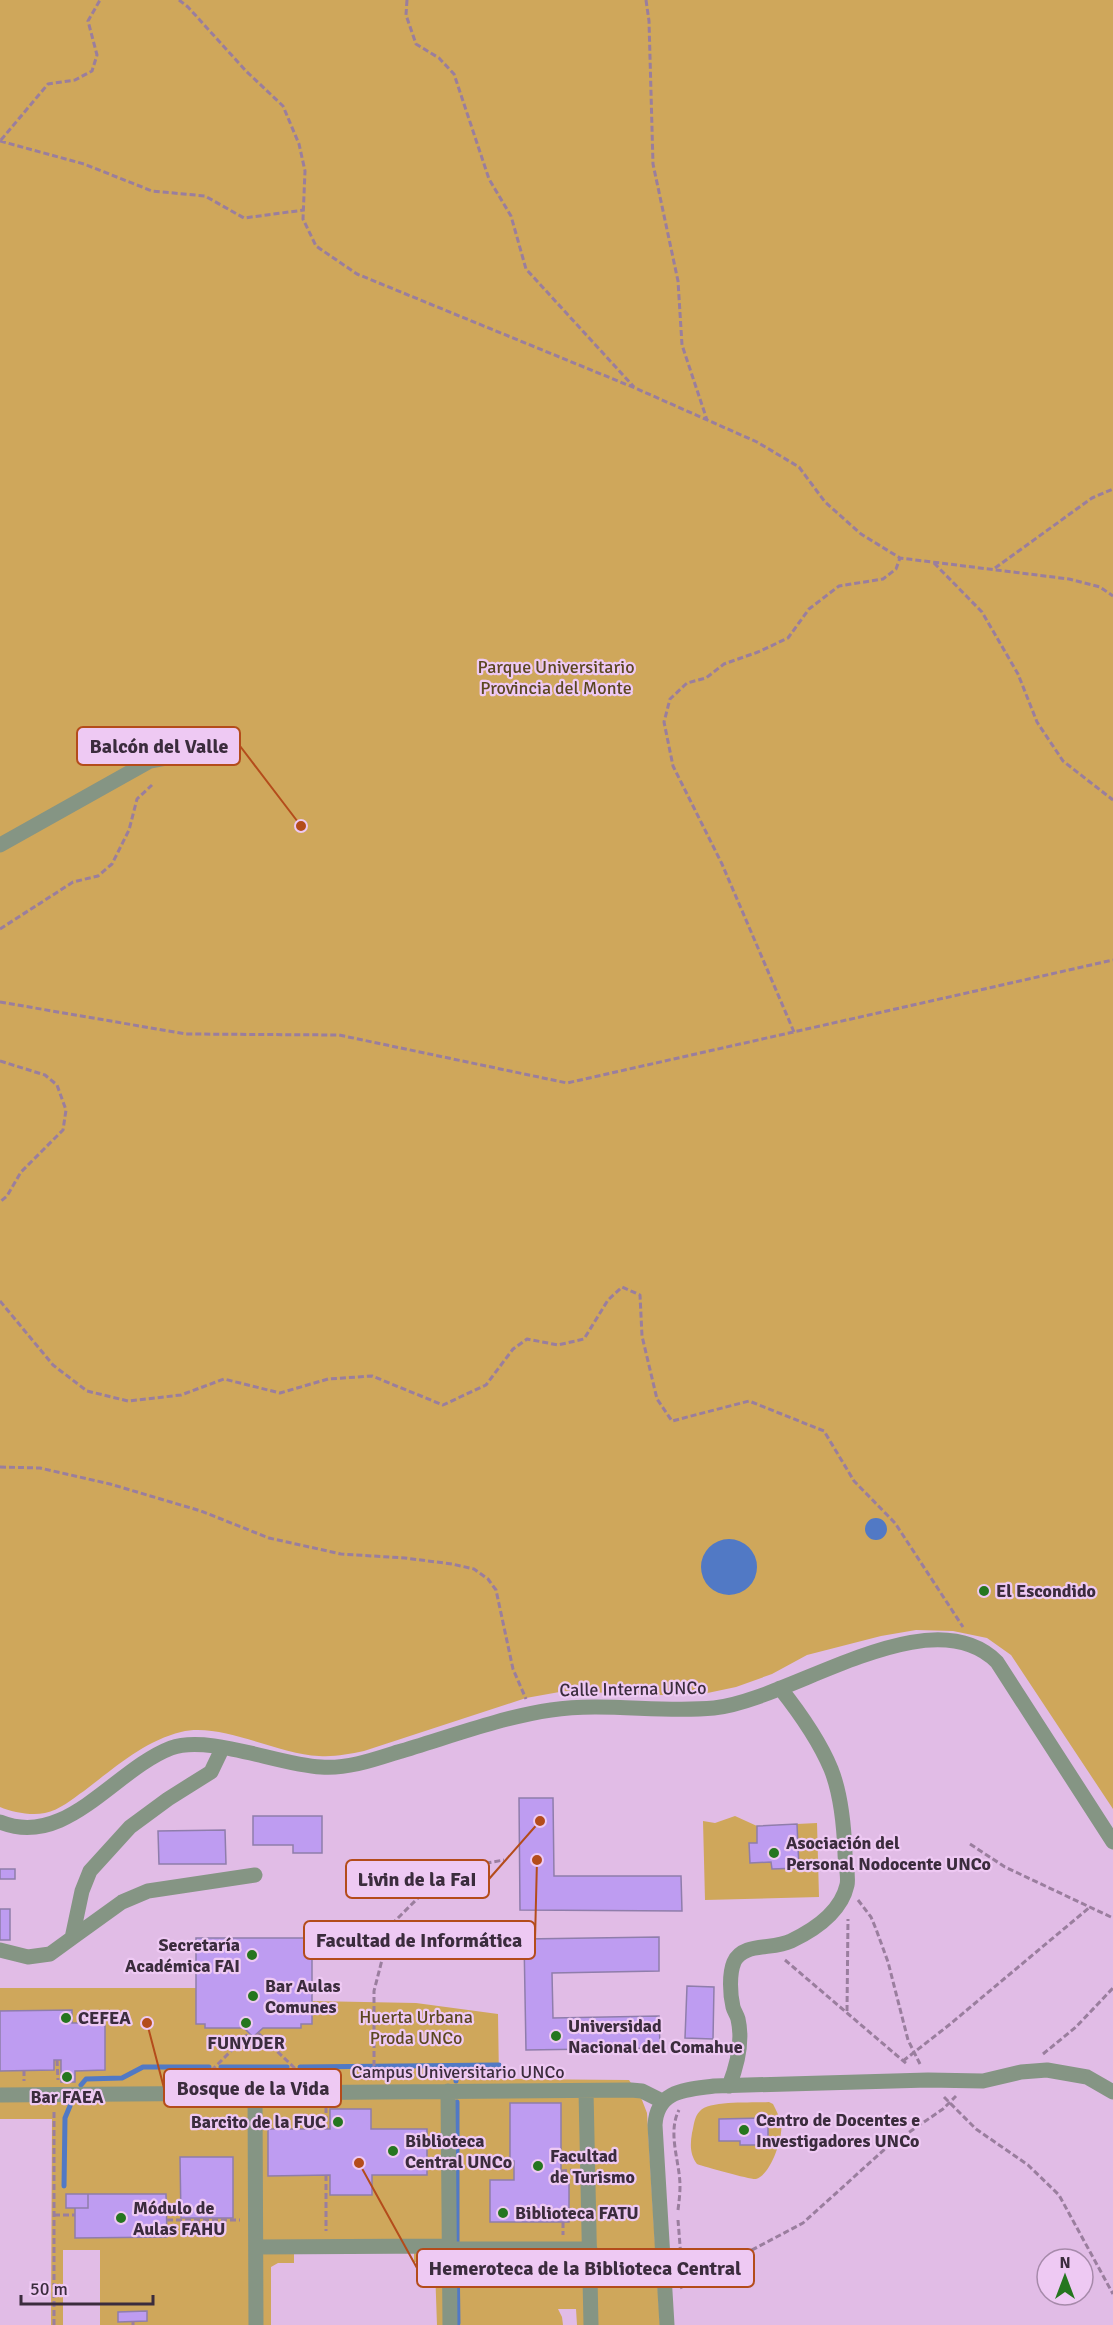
<svg xmlns="http://www.w3.org/2000/svg" width="1113" height="2325" font-family="Signika,sans-serif">
<rect width="100%" height="100%" fill="#e1bce6"/>
<!-- green -->
<path fill="#cfa75b" fill-rule="evenodd" d="M 0,0 L 1113,0 L 1113,1809 L 1011,1655 L 987,1638 L 953,1631 L 916,1630 L 881,1636 L 807,1655 L 772,1674 L 736,1687 L 698,1695 L 655,1695 L 565,1691 L 526,1698 L 364,1751 C 349,1754 335,1757 319,1756 C 277,1754 221,1722 181,1732 C 144,1741 113,1769 84,1791 C 72,1799 60,1810 45,1813 C 31,1816 12,1812 0,1807 Z
M 735,1816 L 757,1826 L 817,1823 L 819,1897 L 705,1900 L 703,1821 L 715,1823 Z
M 0,1988 L 196,1988 L 206,2028 L 244,2028 L 253,2037 L 263,2028 L 300,2028 L 312,2001 L 416,2003 L 498,2014 L 499,2079 L 629,2080 L 642,2100 L 647,2113 L 660,2325 L 577,2325 L 576,2309 L 558,2309 L 562,2317 L 563,2325 L 437,2325 L 435,2268 L 430,2263 L 414,2262 L 414,2250 L 294,2250 L 294,2263 L 278,2263 L 271,2267 L 271,2325 L 100,2325 L 100,2250 L 63,2250 L 63,2325 L 51,2325 L 52,2119 L 0,2119 L 0,2071 L 54,2070 L 54,2060 L 61,2060 L 61,2082 L 75,2082 L 75,2071 L 105,2070 L 105,2023 L 72,2023 L 72,2011 L 0,2011 ZM 561,2103 L 561,2180 L 569,2180 L 569,2222 L 490,2222 L 490,2180 L 514,2180 L 514,2161 L 510,2161 L 510,2104 ZM 371,2109 L 371,2129 L 427,2129 L 427,2174 L 268,2176 L 330,2129 L 330,2110 ZM 180,2157 L 233,2157 L 233,2218 L 181,2218 ZM 88,2194 L 166,2194 L 167,2237 L 75,2238 ZM 147,2311 L 147,2321 L 119,2322 L 118,2312 Z
M 769,2102 L 773,2104 C 776,2110 779,2116 781,2122 C 784,2136 771,2175 756,2179 C 752,2180 705,2167 697,2164 C 690,2155 690,2145 692,2133 C 694,2125 694,2117 700,2111 C 709,2100 754,2103 769,2102 Z"/>
<!-- water -->
<path fill="#5179c5" d="M865 1529a11 11 0 1 1 22 0a11 11 0 1 1-22 0Z
M701 1567a28 28 0 1 1 56 0a28 28 0 1 1-56 0Z"/>
<g fill="none" stroke-linecap="round" stroke-linejoin="round">
<!-- stream -->
<path stroke="#5179c5" stroke-width="5" d="M 456,2066 L 456,2081
M 221,2067 L 287,2067
M 300,2067 L 499,2065
M 81,2085 L 86,2079 L 122,2078 L 143,2067 L 209,2067
M 457,2102 L 457,2245
M 64,2186 L 65,2118 L 70,2106
M 457,2253 L 458,2323"/>
</g>
<!-- building -->
<path fill="#be9cf1" stroke="#8f7dab" stroke-width="1.5" d="M 519,1798 L 553,1798 L 554,1876 L 681,1876 L 682,1911 L 520,1910 Z
M 253,1816 L 322,1816 L 322,1853 L 293,1853 L 293,1845 L 253,1845 Z
M 797,1824 L 799,1868 L 772,1869 L 771,1862 L 750,1863 L 749,1843 L 757,1843 L 757,1826 Z
M 225,1830 L 226,1864 L 159,1864 L 158,1831 Z
M 0,1869 L 15,1869 L 15,1879 L 0,1879 Z
M 0,1909 L 10,1909 L 10,1940 L 0,1940 Z
M 659,1937 L 659,1971 L 552,1973 L 553,2018 L 659,2016 L 660,2048 L 526,2050 L 524,1939 Z
M 196,1938 L 312,1938 L 312,2024 L 301,2024 L 301,2028 L 263,2028 L 253,2037 L 244,2028 L 205,2028 L 205,2024 L 196,2024 Z
M 687,1986 L 714,1987 L 713,2039 L 685,2038 Z
M 72,2010 L 72,2023 L 105,2023 L 105,2070 L 75,2071 L 75,2082 L 61,2082 L 61,2060 L 54,2060 L 54,2070 L 0,2071 L 0,2011 Z
M 510,2103 L 561,2103 L 561,2180 L 569,2180 L 569,2222 L 490,2222 L 490,2180 L 514,2180 L 514,2161 L 510,2161 Z
M 330,2109 L 371,2109 L 371,2129 L 427,2129 L 427,2175 L 372,2175 L 372,2195 L 330,2195 L 330,2175 L 268,2176 L 268,2129 L 330,2129 Z
M 768,2118 L 768,2145 L 740,2145 L 740,2141 L 719,2141 L 719,2119 Z
M 180,2157 L 233,2157 L 233,2218 L 181,2218 Z
M 66,2194 L 88,2194 L 88,2208 L 66,2208 Z
M 88,2194 L 166,2194 L 167,2237 L 75,2238 L 75,2208 L 88,2208 Z
M 147,2311 L 147,2321 L 118,2322 L 118,2312 Z"/>
<g fill="none" stroke-linecap="round" stroke-linejoin="round">
<!-- path -->
<path stroke="#9a7e9e" stroke-width="3" stroke-dasharray="6 3" stroke-linecap="butt" d="M 179,0 L 188,7 L 246,71 L 283,106 L 299,144 L 305,171 L 303,219 L 316,246 L 357,274 L 635,388 L 757,442 L 799,467 L 825,502 L 861,534 L 900,558 L 1069,579 L 1100,587 L 1113,596
M 407,0 L 406,15 L 416,44 L 439,58 L 454,74 L 489,179 L 511,216 L 526,269 L 634,387
M 646,0 L 649,21 L 653,164 L 678,281 L 682,345 L 707,420
M 1,140 L 48,84 L 75,80 L 92,71 L 97,55 L 88,21 L 100,0
M 0,141 L 84,164 L 152,191 L 205,196 L 244,218 L 304,210
M 934,563 L 982,612 L 1018,674 L 1037,722 L 1063,761 L 1113,800
M 995,568 L 1092,498 L 1113,489
M 0,929 L 73,882 L 98,876 L 112,864 L 129,830 L 137,799 L 152,785
M 0,1002 L 186,1034 L 339,1035 L 567,1083 L 1113,960
M 794,1032 L 722,864 L 673,766 L 664,722 L 670,699 L 687,683 L 706,678 L 724,664 L 758,652 L 788,638 L 809,609 L 839,586 L 883,579 L 896,569 L 900,558
M 0,1061 L 45,1075 L 57,1085 L 66,1110 L 63,1130 L 21,1172 L 7,1196 L 0,1202
M 0,1301 L 53,1365 L 87,1391 L 128,1401 L 181,1395 L 224,1379 L 280,1393 L 328,1379 L 372,1376 L 443,1405 L 486,1385 L 513,1349 L 527,1339 L 558,1345 L 584,1339 L 608,1300 L 622,1287 L 640,1295 L 642,1336 L 657,1399 L 672,1421 L 749,1401 L 824,1431 L 854,1481 L 895,1523 L 963,1627
M 0,1467 L 40,1468 L 110,1484 L 201,1511 L 269,1538 L 341,1554 L 405,1558 L 452,1564 L 474,1569 L 488,1579 L 496,1590 L 513,1669 L 526,1699
M 970,1844 L 1005,1867 L 1113,1918
M 858,1900 L 871,1917 L 876,1929 L 888,1962 L 908,2040 L 920,2064
M 785,1960 L 908,2065
M 847,2011 L 848,1919
M 258,2033 L 304,2077
M 1043,2054 L 1076,2027 L 1113,1988
M 57,2060 L 58,2080
M 903,2061 L 949,2025 L 1090,1907
M 24,2070 L 24,2081
M 374,2075 L 374,1991 L 391,1925 L 446,1870 L 504,1860
M 205,2077 L 249,2033
M 944,2097 L 976,2129 L 1028,2165 L 1059,2195 L 1113,2294
M 326,2107 L 326,2129
M 561,2171 L 571,2170
M 326,2175 L 326,2231
M 678,2210 C 679,2202 680,2194 680,2186 C 680,2162 667,2133 679,2110
M 54,2215 L 75,2215
M 167,2220 L 240,2220
M 678,2220 L 681,2258
M 563,2222 L 563,2235
M 680,2288 L 803,2223 L 886,2148 L 943,2109 L 956,2096
M 133,2321 L 133,2325
M 54,2325 L 54,2111"/>
<!-- minor -->
<path stroke="#859584" stroke-width="15" d="M 0,845 L 150,761 L 188,754
M 0,1822 C 66,1849 114,1770 171,1748 C 208,1734 279,1765 321,1767 C 347,1769 373,1760 398,1752 C 446,1738 502,1717 551,1710 C 604,1702 660,1713 714,1708 C 791,1700 930,1595 997,1662 L 1113,1842
M 72,1938 L 122,1902 L 148,1891 L 255,1875
M 0,1950 L 28,1957 L 50,1954 L 72,1938 L 82,1891 L 90,1871 L 130,1827 L 168,1799 L 211,1772 L 222,1749
M 729,2086 C 737,2066 743,2041 738,2019 C 737,2015 734,2011 733,2007 C 730,1994 729,1974 734,1962 C 743,1942 773,1950 791,1941 C 814,1930 841,1912 847,1885 C 849,1876 845,1863 845,1853 C 844,1826 841,1794 831,1769 C 819,1740 799,1712 780,1688
M 448,2091 L 450,2325
M 586,2091 L 591,2325
M 255,2093 L 256,2325
M 0,2095 L 631,2090 L 642,2091 L 662,2101
M 256,2247 L 442,2246 L 457,2249 L 590,2249
M 667,2325 L 655,2125 C 657,2090 685,2090 714,2086 L 928,2080 L 983,2081 L 1021,2072 L 1047,2070 L 1087,2077 L 1113,2092"/>
</g>
<!-- markers -->
<g fill="#25761f" stroke="#eec9f3" stroke-width="2">
<circle cx="984" cy="1591" r="6"/>
<circle cx="774" cy="1853" r="6"/>
<circle cx="252" cy="1955" r="6"/>
<circle cx="253" cy="1996" r="6"/>
<circle cx="66" cy="2018" r="6"/>
<circle cx="246" cy="2023" r="6"/>
<circle cx="556" cy="2036" r="6"/>
<circle cx="67" cy="2077" r="6"/>
<circle cx="338" cy="2122" r="6"/>
<circle cx="744" cy="2130" r="6"/>
<circle cx="393" cy="2151" r="6"/>
<circle cx="538" cy="2166" r="6"/>
<circle cx="503" cy="2213" r="6"/>
<circle cx="121" cy="2218" r="6"/>
</g>
<g text-anchor="middle" dominant-baseline="central" stroke-width="4.5" stroke-linejoin="round" paint-order="stroke">
<!-- park labels -->
<g font-size="18" fill="#5b4720" stroke="#eec9f3">
<text x="556" y="667">Parque Universitario<tspan x="556" dy="21">Provincia del Monte</tspan></text>
<text x="416" y="2017">Huerta Urbana<tspan x="416" dy="21">Proda UNCo</tspan></text>
</g>
<!-- poi labels -->
<g font-size="18" font-weight="bold" fill="#3b2c3d" stroke="#eec9f3" text-anchor="start">
<text x="996" y="1591">El Escondido</text>
<text x="786" y="1843">Asociación del<tspan x="786" dy="21">Personal Nodocente UNCo</tspan></text>
<text x="240" y="1945" text-anchor="end">Secretaría<tspan x="240" dy="21">Académica FAI</tspan></text>
<text x="265" y="1986">Bar Aulas<tspan x="265" dy="21">Comunes</tspan></text>
<text x="78" y="2018">CEFEA</text>
<text x="568" y="2026">Universidad<tspan x="568" dy="21">Nacional del Comahue</tspan></text>
<text x="246" y="2043" text-anchor="middle">FUNYDER</text>
<text x="67" y="2097" text-anchor="middle">Bar FAEA</text>
<text x="756" y="2120">Centro de Docentes e<tspan x="756" dy="21">Investigadores UNCo</tspan></text>
<text x="326" y="2122" text-anchor="end">Barcito de la FUC</text>
<text x="405" y="2141">Biblioteca<tspan x="405" dy="21">Central UNCo</tspan></text>
<text x="550" y="2156">Facultad<tspan x="550" dy="21">de Turismo</tspan></text>
<text x="133" y="2208">Módulo de<tspan x="133" dy="21">Aulas FAHU</tspan></text>
<text x="515" y="2213">Biblioteca FATU</text>
</g>
<!-- street labels -->
<g font-size="18" fill="#3b2c3d" stroke="#eec9f3">
<text transform="translate(633 1689) rotate(-1)">Calle Interna UNCo</text>
<text x="458" y="2072">Campus Universitario UNCo</text>
</g>
</g>
<!-- callouts -->
<path fill="none" stroke="#b44c1b" stroke-width="2" d="M301 826L240 746M540 1821L489 1879M537 1860L535 1940M147 2023L164 2088M359 2163L417 2268"/>
<g fill="#b44c1b" stroke="#eec9f3" stroke-width="2">
<circle cx="301" cy="826" r="6"/>
<circle cx="540" cy="1821" r="6"/>
<circle cx="537" cy="1860" r="6"/>
<circle cx="147" cy="2023" r="6"/>
<circle cx="359" cy="2163" r="6"/>
</g>
<g fill="#eec9f3" stroke="#b44c1b" stroke-width="2">
<rect x="77" y="727" width="163" height="38" rx="6"/>
<rect x="346" y="1860" width="143" height="38" rx="6"/>
<rect x="304" y="1921" width="231" height="38" rx="6"/>
<rect x="164" y="2069" width="177" height="38" rx="6"/>
<rect x="417" y="2249" width="337" height="38" rx="6"/>
</g>
<g font-size="20" text-anchor="middle" font-weight="bold" fill="#3b2c3d">
<text x="159" y="753">Balcón del Valle</text>
<text x="417" y="1886">Livin de la FaI</text>
<text x="419" y="1947">Facultad de Informática</text>
<text x="253" y="2095">Bosque de la Vida</text>
<text x="585" y="2275">Hemeroteca de la Biblioteca Central</text>
</g>
<!-- north arrow -->
<g transform="translate(1065 2277)"><circle r="28" fill="#eec9f3" stroke="#a68aaa" stroke-width="1.5"/>
<path d="M0-4.5L10 22L0 15L-10 22Z" fill="#25761f"/>
<text y="-9" font-size="16" font-weight="bold" text-anchor="middle" fill="#3b2c3d">N</text>
</g>
<!-- scale -->
<path d="M21 2295v9h132v-9" fill="none" stroke="#3b2c3d" stroke-width="3"/>
<text x="30" y="2295" font-size="18" fill="#3b2c3d" stroke="#eec9f3" stroke-width="4.5" paint-order="stroke">50 m</text>
</svg>
